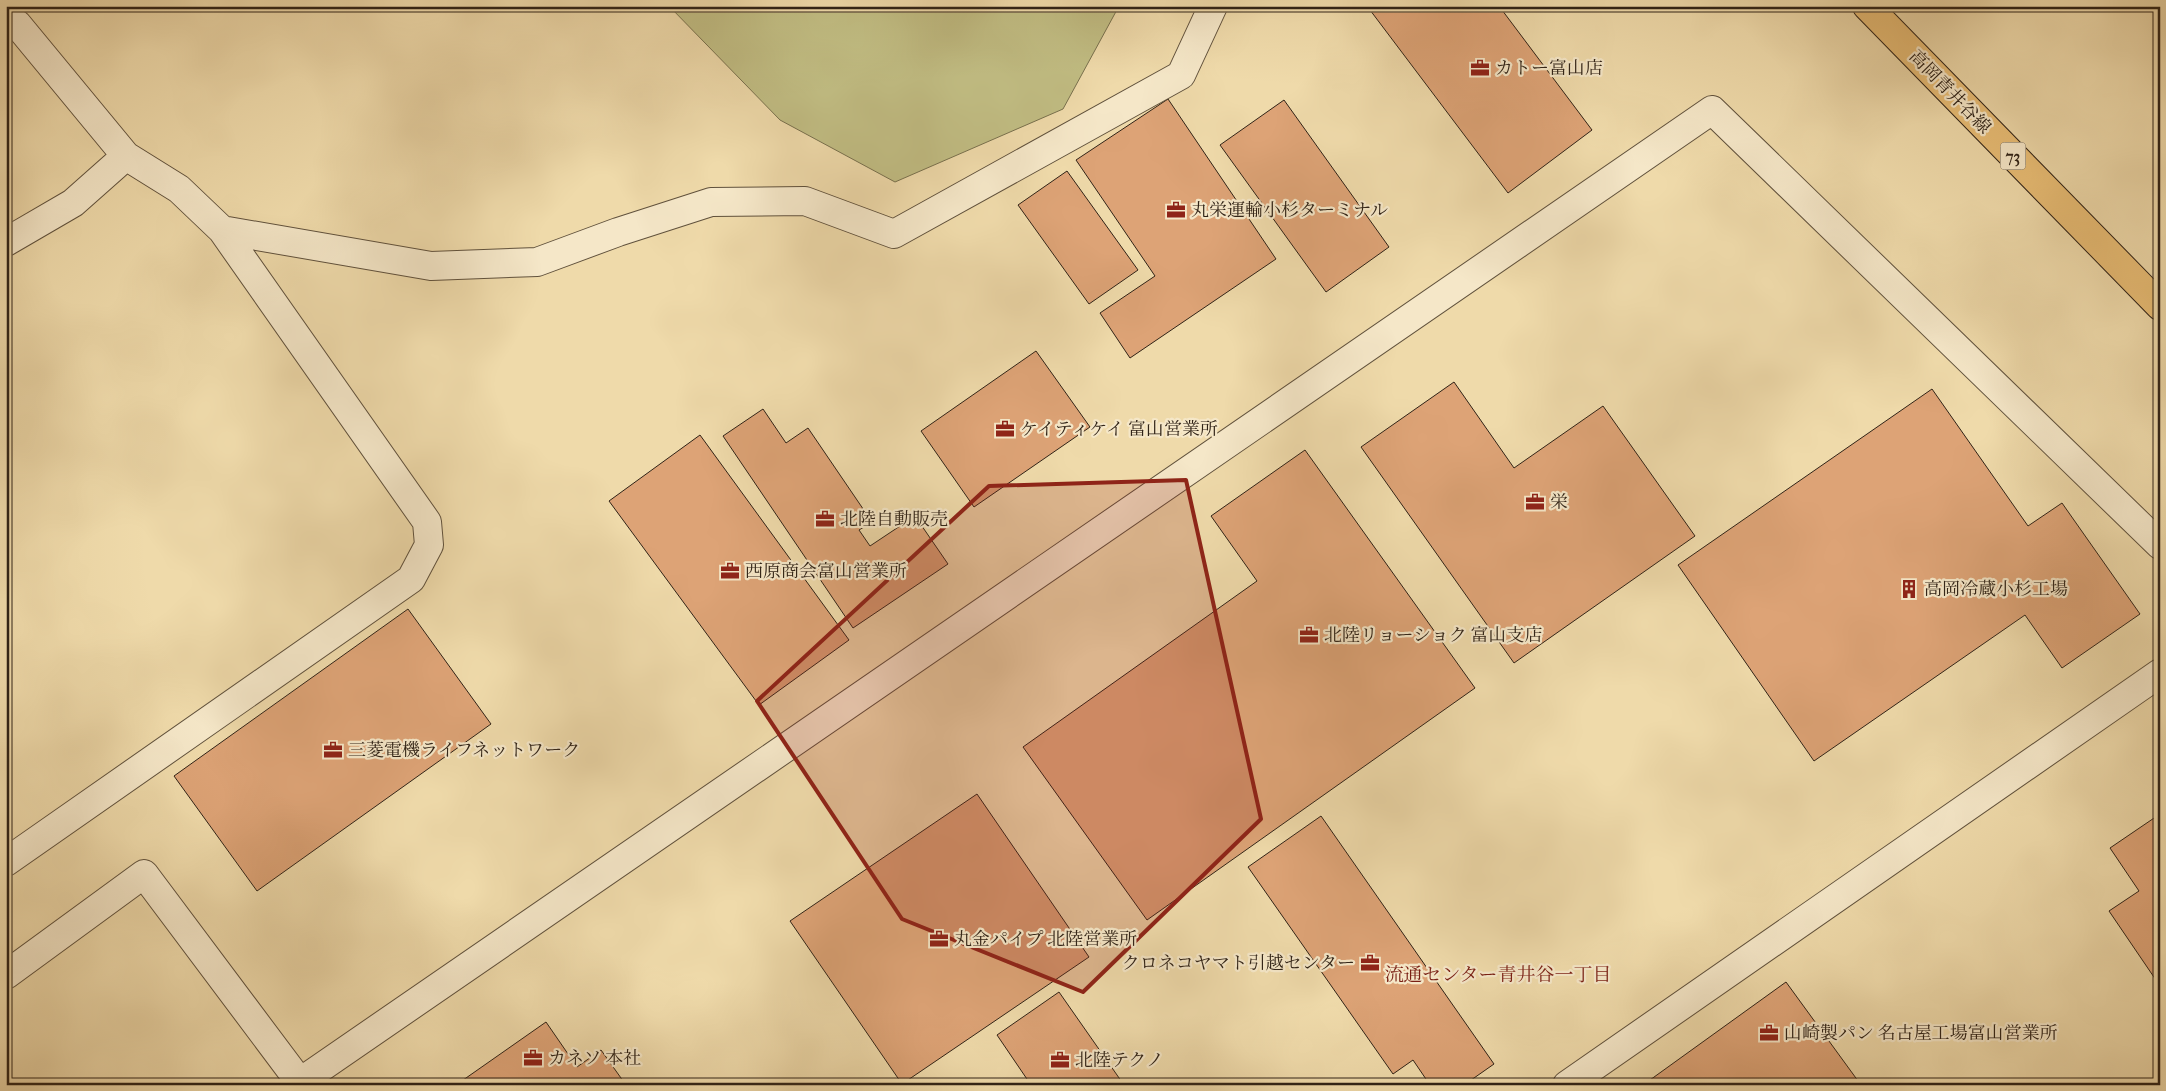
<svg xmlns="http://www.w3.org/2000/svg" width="2166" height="1091" font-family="'IM FELL French Canon','Noto Serif JP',serif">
<rect width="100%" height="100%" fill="#efdaaa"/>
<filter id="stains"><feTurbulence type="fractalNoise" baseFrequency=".004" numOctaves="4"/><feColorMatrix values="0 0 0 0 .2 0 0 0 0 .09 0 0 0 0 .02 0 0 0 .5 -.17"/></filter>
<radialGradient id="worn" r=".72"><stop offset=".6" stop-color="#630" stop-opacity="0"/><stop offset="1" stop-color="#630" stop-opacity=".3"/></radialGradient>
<!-- green -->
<path fill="#c1bd83" stroke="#78704d" d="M 669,6 L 1119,6 L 1063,109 L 895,182 L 780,120 Z"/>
<!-- building -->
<path fill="#dda376" stroke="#302317" d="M 1367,6 L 1499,6 L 1592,130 L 1508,193 Z
M 1168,99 L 1276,259 L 1130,358 L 1100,313 L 1155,276 L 1076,160 Z
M 1284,100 L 1389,247 L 1326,292 L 1220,145 Z
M 1067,171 L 1138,270 L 1089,304 L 1018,205 Z
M 1036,351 L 1090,427 L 974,507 L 921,431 Z
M 1454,382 L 1514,468 L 1603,406 L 1695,536 L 1514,663 L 1361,447 Z
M 1932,389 L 2028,526 L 2062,503 L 2140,614 L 2062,668 L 2025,615 L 1814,761 L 1678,565 Z
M 763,409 L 786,443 L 808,428 L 872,522 L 859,530 L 870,546 L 915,516 L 948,564 L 853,628 L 723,436 Z
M 700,435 L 849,640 L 759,705 L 609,501 Z
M 1305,450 L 1475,688 L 1147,920 L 1023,747 L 1257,581 L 1211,516 Z
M 408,609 L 491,724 L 257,891 L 174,776 Z
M 977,794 L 1089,957 L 902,1084 L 790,921 Z
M 2160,814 L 2160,986 L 2109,911 L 2139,891 L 2110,848 Z
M 1321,816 L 1494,1064 L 1464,1085 L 1430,1085 L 1413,1060 L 1393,1074 L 1248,867 Z
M 1786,982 L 1861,1085 L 1643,1085 Z
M 1059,992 L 1124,1085 L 1031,1085 L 997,1035 Z
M 546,1022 L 577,1067 L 601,1050 L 626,1085 L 456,1085 Z"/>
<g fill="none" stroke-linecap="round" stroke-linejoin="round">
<!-- minor casing -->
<g stroke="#60513c" stroke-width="30">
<path id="minor" d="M 6,19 L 17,24 L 126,156 L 179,189 L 222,230 L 427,522 L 429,545 L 411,579 L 6,862
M 222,230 L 431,266 L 537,262 L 618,232 L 711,202 L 805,201 L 894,234 L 1181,75 L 1213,6
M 6,242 L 73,203 L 126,156"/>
</g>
<!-- tertiary casing -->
<g stroke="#60513c" stroke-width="30">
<path id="tertiary" d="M 6,975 L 144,874 L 302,1085
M 300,1082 L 1712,110 L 2160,545
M 1567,1085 L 2160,673"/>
</g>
<!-- primary casing -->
<g stroke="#302317" stroke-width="30">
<path id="primary" d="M 1867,6 L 2160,306"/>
</g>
<!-- minor -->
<use href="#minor" stroke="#f5e7c8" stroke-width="28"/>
<!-- tertiary -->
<use href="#tertiary" stroke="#f5e7c8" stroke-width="28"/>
<!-- primary -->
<use href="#primary" stroke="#e8bd75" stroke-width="28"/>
</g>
<!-- marked area -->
<path fill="#8f2418" fill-opacity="0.2" stroke="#8f2418" stroke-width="4" stroke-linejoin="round" d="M 1186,480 L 1261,819 L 1083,992 L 902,919 L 757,701 L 989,486 Z"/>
<!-- icons -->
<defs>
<g id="office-bare" transform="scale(1.5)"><path d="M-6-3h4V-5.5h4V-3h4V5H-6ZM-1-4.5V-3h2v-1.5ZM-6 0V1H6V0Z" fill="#8f2418" stroke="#f5e7c8" stroke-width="2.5" paint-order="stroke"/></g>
<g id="building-bare" transform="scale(1.5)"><path d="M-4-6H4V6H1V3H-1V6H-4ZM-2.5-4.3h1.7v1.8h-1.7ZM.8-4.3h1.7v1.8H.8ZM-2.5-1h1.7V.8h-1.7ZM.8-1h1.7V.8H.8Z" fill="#8f2418" stroke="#f5e7c8" stroke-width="2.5" paint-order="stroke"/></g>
</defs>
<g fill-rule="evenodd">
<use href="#office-bare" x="1480" y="68"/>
<use href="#office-bare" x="1176" y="210"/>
<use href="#office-bare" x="1005" y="429"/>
<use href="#office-bare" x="1535" y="502"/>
<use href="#office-bare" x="825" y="519"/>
<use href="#office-bare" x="730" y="571"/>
<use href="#building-bare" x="1909" y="589"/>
<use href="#office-bare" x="1309" y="635"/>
<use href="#office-bare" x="333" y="750"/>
<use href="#office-bare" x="939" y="939"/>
<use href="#office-bare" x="1370" y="963"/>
<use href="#office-bare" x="1769" y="1033"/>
<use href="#office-bare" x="533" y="1058"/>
<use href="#office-bare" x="1060" y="1060"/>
</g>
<g text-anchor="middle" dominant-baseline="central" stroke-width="4.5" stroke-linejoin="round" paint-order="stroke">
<!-- shield labels -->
<rect fill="#f5e7c8" stroke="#6b5e4c" stroke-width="1" x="2000.5" y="142.5" width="25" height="27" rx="4"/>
<g font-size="16" font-weight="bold" fill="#302317">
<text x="2013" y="156">73</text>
</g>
<!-- poi labels -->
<g font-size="18" fill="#302317" stroke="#f5e7c8" text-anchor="start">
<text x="1495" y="68">カトー富山店</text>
<text x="1191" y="210">丸栄運輸小杉ターミナル</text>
<text x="1020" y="429">ケイティケイ 富山営業所</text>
<text x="1550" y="502">栄</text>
<text x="840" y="519">北陸自動販売</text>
<text x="745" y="571">西原商会富山営業所</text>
<text x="1924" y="589">高岡冷蔵小杉工場</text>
<text x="1324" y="635">北陸リョーショク 富山支店</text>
<text x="348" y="750">三菱電機ライフネットワーク</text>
<text x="954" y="939">丸金パイプ 北陸営業所</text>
<text x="1355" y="963" text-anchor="end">クロネコヤマト引越センター</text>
<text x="1784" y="1033">山崎製パン 名古屋工場富山営業所</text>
<text x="548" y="1058">カネソ 本社</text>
<text x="1075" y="1060">北陸テクノ</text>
</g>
<!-- street labels -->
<g font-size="18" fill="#302317" stroke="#f5e7c8">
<text transform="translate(1950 92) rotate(46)">高岡青井谷線</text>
</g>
<!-- neighbourhood labels -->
<g font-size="19" fill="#7a1f14" stroke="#f5e7c8">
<text x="1498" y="975">流通センター青井谷一丁目</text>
</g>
</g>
<!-- margin -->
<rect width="2166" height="1091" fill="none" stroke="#efdaaa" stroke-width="25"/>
<rect x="8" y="8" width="2151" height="1076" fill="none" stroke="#302317" stroke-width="2.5"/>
<rect x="12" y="12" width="2141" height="1066" fill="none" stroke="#302317"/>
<rect width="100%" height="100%" filter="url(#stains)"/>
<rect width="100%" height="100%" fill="url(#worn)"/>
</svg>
